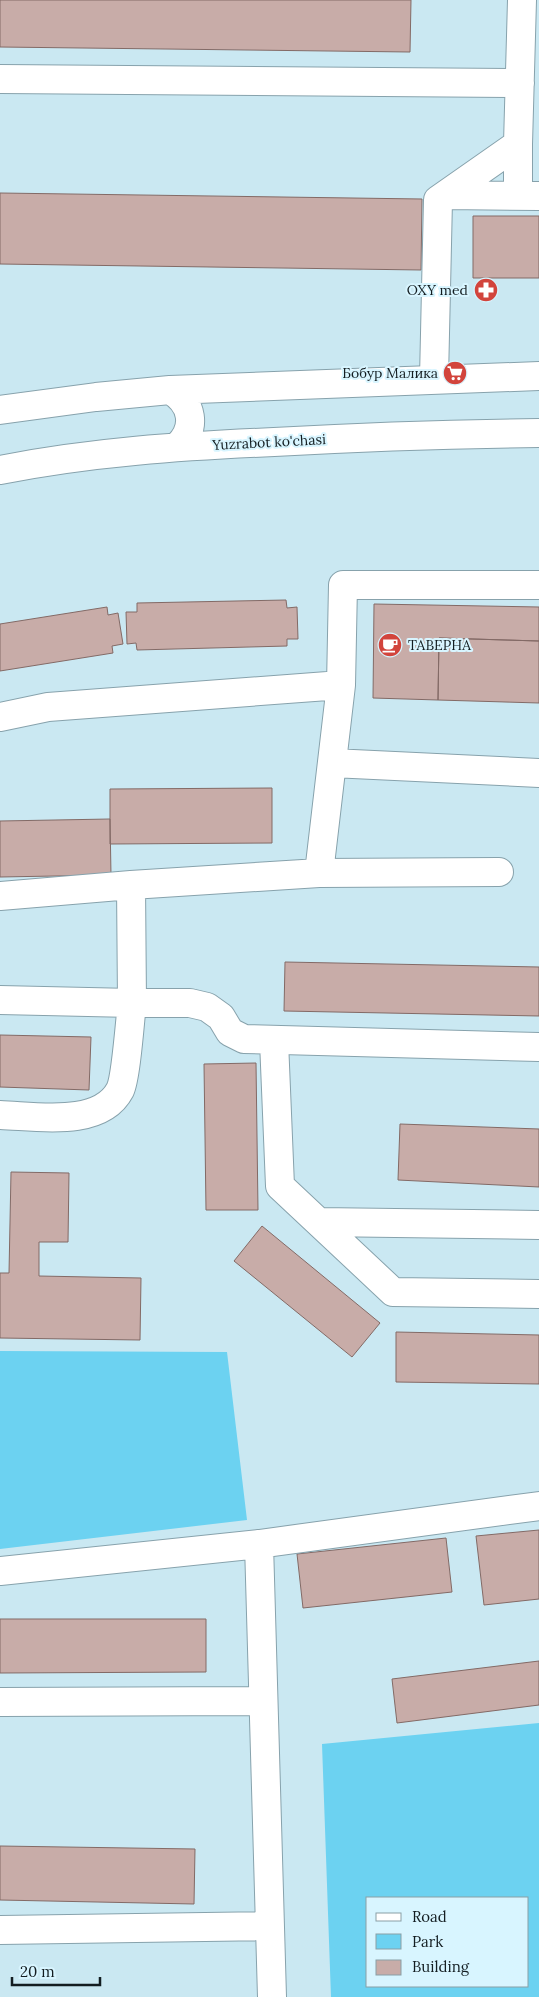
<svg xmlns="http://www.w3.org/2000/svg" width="539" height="1997" font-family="Lora,serif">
<rect width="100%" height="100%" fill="#cae8f2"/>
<!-- green -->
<path fill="#6cd2f1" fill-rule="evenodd" d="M 0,1351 L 227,1352 L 247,1520 L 0,1549 Z
M 539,1723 L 539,1997 L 331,1997 L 322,1744 ZM 528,1898 L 528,1986 L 368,1986 L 368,1898 Z"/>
<!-- building -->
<path fill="#c8aca8" stroke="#836a66" d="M 0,0 L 411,0 L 410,52 L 0,47 Z
M 0,193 L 422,199 L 421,270 L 0,264 Z
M 473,216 L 539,216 L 539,278 L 473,278 Z
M 286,600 L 287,608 L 297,607 L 298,639 L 287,639 L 287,646 L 137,650 L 136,643 L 127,644 L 126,612 L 137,612 L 137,603 Z
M 374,604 L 539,607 L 539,641 L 439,638 L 438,700 L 373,698 Z
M 107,607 L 108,615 L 118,613 L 123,644 L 112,646 L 113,653 L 0,671 L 0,624 Z
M 439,638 L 539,641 L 539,703 L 438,700 Z
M 272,788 L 272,843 L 110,844 L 110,789 Z
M 110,819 L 111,875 L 0,877 L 0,821 Z
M 285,962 L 539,967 L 539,1016 L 284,1011 Z
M 0,1035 L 91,1037 L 89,1090 L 0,1087 Z
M 256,1063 L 258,1210 L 206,1210 L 204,1064 Z
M 400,1124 L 539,1129 L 539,1187 L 398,1180 Z
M 11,1172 L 69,1173 L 68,1242 L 39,1242 L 39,1276 L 141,1278 L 140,1340 L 0,1338 L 0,1273 L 9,1273 Z
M 262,1226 L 380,1323 L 352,1357 L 234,1261 Z
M 396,1332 L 539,1335 L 539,1384 L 396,1382 Z
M 539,1530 L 539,1599 L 484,1605 L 476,1536 Z
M 446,1538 L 452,1592 L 303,1608 L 297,1554 Z
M 0,1619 L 206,1619 L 206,1672 L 0,1673 Z
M 539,1661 L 539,1705 L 397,1723 L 392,1679 Z
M 0,1846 L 195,1849 L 194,1904 L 0,1900 Z"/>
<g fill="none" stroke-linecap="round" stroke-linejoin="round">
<!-- minor casing -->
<g stroke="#87a2ac" stroke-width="30">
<path id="minor" d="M 0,79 L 520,83
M 446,195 L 539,196
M 518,196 L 518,144
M 434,378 L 438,200 L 518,144 L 522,0
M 0,717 L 48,707 L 341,685 L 343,585 L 539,585
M 332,763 L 539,773
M 319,873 L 341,685
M 131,885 L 132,1003 L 190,1003 L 207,1007 L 221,1017 L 230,1032 L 244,1039 L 539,1047
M 0,896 L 131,885 L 319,873 L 499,872
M 0,1000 L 132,1003 C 130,1020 126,1078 120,1090 C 100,1128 36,1116 0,1115
M 274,1041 L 280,1186 L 393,1292 L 539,1294
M 319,1222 L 539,1225
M 259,1544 L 272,1997
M 0,1571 L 259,1544 L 539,1506
M 0,1702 L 262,1701
M 0,1930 L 269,1926"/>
</g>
<!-- major casing -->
<g stroke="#87a2ac" stroke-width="30">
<path id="major" d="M 170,390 C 193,403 197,428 178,446
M 0,410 L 96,397 L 170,390 L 539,376
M 0,470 C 91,452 182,446 274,442 C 363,437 451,434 539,433"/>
</g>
<!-- minor -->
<use href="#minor" stroke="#fff" stroke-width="28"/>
<!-- major -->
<use href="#major" stroke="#fff" stroke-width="28"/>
</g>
<!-- icons -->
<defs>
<g id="pharmacy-disc" transform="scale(1.25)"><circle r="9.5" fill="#d2443c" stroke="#d8f5ff"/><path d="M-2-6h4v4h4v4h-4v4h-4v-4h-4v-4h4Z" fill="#fff"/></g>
<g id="supermarket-disc" transform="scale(1.25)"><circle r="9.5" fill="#d2443c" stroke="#d8f5ff"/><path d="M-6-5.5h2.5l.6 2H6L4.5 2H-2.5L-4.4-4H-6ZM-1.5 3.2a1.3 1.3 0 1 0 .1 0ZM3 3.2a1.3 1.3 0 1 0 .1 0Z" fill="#fff"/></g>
<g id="cafe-disc" transform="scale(1.25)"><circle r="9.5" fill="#d2443c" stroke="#d8f5ff"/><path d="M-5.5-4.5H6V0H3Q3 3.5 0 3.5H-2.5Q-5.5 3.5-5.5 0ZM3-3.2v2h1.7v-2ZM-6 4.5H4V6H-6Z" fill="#fff"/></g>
</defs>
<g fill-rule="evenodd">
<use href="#pharmacy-disc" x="486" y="290"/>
<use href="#supermarket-disc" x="455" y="373"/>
<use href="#cafe-disc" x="390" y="645"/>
</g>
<g text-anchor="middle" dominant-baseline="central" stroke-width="4" stroke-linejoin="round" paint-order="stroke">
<!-- poi labels -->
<g font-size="14" fill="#131d21" stroke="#d8f5ff" text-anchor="end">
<text x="468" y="290">OXY med</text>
<text x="438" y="373">Бобур Малика</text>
<text x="408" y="645" text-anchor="start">ТАВЕРНА</text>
</g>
<!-- street labels -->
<g font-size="14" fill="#131d21" stroke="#d8f5ff">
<text transform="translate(269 442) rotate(-3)">Yuzrabot ko'chasi</text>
</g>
</g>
<!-- legend -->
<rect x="366" y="1897" width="162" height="90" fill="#d8f5ff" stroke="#899fa6"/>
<rect x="376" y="1913" width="25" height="8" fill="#ffffff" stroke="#899fa6"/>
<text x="412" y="1922" font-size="15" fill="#131d21">Road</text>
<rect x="376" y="1934" width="25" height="15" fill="#6cd2f1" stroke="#899fa6"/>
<text x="412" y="1947" font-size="15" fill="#131d21">Park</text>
<rect x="376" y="1960" width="25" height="15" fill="#c8aca8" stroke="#899fa6"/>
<text x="412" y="1972" font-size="15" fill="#131d21">Building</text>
<!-- scale -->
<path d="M12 1977v8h88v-8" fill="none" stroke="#131d21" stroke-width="2.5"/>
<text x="20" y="1977" font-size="15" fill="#131d21" stroke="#d8f5ff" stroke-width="4" paint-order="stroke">20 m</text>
</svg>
